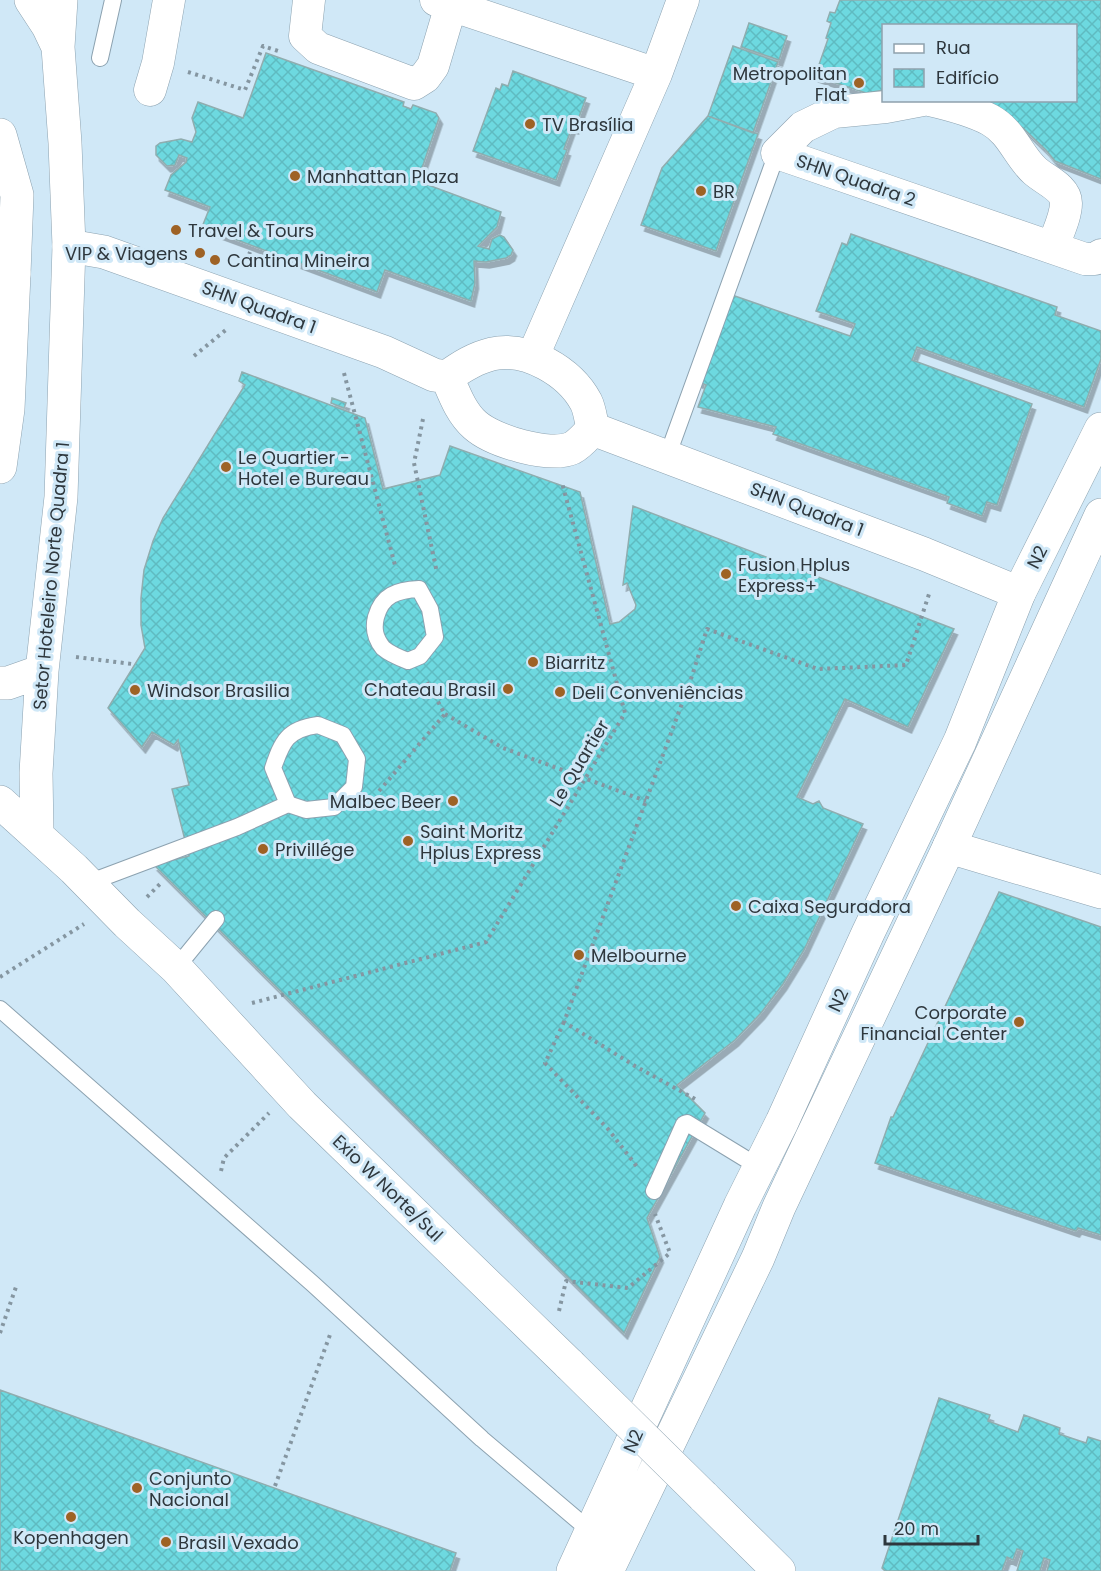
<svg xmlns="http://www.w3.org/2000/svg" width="1101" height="1571" font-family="Poppins,sans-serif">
<defs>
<pattern id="building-cross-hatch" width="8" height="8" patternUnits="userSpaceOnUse" patternTransform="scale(1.5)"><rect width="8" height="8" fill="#6dd9e0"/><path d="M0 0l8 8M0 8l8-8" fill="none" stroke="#5fbbc1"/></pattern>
<filter id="shadow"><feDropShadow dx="3.5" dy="6" stdDeviation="0" flood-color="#0004"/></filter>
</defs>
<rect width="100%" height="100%" fill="#d0e8f7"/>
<!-- building -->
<path fill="url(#building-cross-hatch)" stroke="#90adaf" stroke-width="1.5" filter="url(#shadow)" d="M 840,0 L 1101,0 L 1101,179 L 1055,161 L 1046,150 L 1023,128 L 985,100 L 1076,100 L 1076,26 L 884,26 L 884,90 L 866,93 L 815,76 L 828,39 L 826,38 L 831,23 L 827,21 L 830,12 L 835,13 Z
M 749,23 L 787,36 L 779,60 L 741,47 Z
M 733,46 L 778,62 L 753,133 L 708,116 Z
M 266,53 L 404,102 L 403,106 L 411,109 L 413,105 L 436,113 L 439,118 L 419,177 L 420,182 L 501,212 L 497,227 L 478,246 L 489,249 L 492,239 L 500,235 L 504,237 L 513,250 L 511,255 L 506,258 L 486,262 L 474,261 L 475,283 L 471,301 L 385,270 L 377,292 L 202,227 L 210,207 L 165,190 L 171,175 L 186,162 L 187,158 L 179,155 L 175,165 L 167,166 L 156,155 L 156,146 L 160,143 L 181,139 L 192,142 L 196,132 L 192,118 L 198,102 L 243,118 Z
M 513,71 L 586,98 L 575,128 L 572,127 L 564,149 L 567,150 L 556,180 L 473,151 L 496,88 L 500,90 L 502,84 L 508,86 Z
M 708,116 L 758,134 L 716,251 L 641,225 L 662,168 Z
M 851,234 L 1057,307 L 1055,315 L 1101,331 L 1101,359 L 1084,407 L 917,347 L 912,360 L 1032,404 L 997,505 L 987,502 L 982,516 L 947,503 L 949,497 L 773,434 L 776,427 L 698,407 L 706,385 L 697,381 L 729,294 L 850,336 L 855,324 L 816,311 L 842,243 L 847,245 Z
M 242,372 L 365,418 L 383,489 L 440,475 L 450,446 L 580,492 L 610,624 L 619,622 L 635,609 L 636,605 L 627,583 L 623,585 L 633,506 L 954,629 L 908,727 L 845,699 L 797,797 L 813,804 L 819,801 L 823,808 L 863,824 L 804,950 L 783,984 L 761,1013 L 735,1040 L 677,1085 L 705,1113 L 647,1218 L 660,1257 L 624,1333 L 154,865 L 189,856 L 172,789 L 189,785 L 178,740 L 174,745 L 152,732 L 142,747 L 108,708 L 145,648 L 141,625 L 141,598 L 144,570 L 153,541 L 163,518 L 245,385 L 239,381 Z
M 332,398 L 346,403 L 344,408 L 331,403 Z
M 999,892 L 1101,927 L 1101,1235 L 1078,1228 L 1076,1231 L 875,1163 L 891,1117 L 893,1117 Z
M 0,1390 L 456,1553 L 450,1571 L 0,1571 Z
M 939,1398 L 990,1415 L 988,1421 L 1018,1432 L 1024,1415 L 1060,1428 L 1059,1434 L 1086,1443 L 1088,1437 L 1101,1441 L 1101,1571 L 1047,1571 L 1050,1560 L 1044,1558 L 1040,1571 L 1017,1571 L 1023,1551 L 1017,1549 L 1013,1560 L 1007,1557 L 1002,1571 L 885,1571 L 882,1568 Z"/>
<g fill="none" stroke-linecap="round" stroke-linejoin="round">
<!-- service casing -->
<g stroke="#8ca2b0" stroke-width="18">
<path id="service" d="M 100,58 L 113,0
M 667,457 L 777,153
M 419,589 L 430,609 L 435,637 L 420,656 L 408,661 C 400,658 390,654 383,648 C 375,638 373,629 376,617 C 382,595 397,590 419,589 Z
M 318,725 L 343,735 L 357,759 L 354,787 L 334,807 L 306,810 L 288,804 L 273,768 C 282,742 287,729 318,725 Z
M 88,883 L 237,827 L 288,804
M 176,968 L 216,919
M 0,1009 L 313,1284 L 482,1439 L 594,1534
M 654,1191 L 684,1124 L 687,1123 L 759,1167"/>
</g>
<!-- minor casing -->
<g stroke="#8ca2b0" stroke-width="33">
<path id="minor" d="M 309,0 L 305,36 L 318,48 L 414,84 L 425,77 L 433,66 L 451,5
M 436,0 L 656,74
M 150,90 L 158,63 L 169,0
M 923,100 L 886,107 L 834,112 L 803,127 L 777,153 L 1085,259 L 1095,259 L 1101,255
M 929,100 C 951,105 971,110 990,120 C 1012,132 1018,156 1035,171 C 1045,180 1066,188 1066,203 C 1066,217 1057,234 1053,247
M 533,356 L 656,74 L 683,0"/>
</g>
<!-- tertiary casing -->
<g stroke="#8ca2b0" stroke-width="34">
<path id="tertiary" d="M 69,246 L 104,252 L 384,352 L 434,375 L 447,377
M 447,377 C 461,367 475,358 492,354 C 527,346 570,372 586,402 C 590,410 591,421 593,429
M 447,377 C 454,393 461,413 475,425 C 493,441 549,458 572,448 C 580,444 587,435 593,429
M 593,429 L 924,554 L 1019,593
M 949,847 L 1101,892"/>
</g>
<!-- secondary casing -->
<g stroke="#8ca2b0" stroke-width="34">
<path id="secondary" d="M 31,0 L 48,26 L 58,47
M 0,135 L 17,195 L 14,274
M 0,683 L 8,683 L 42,671
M 0,802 L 74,869 L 127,923 L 176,968 L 302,1105 L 570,1365
M 37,834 L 36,773 L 42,671 L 61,497 L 69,246 L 65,143 L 58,47 L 61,0
M 703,1496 L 779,1571
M 573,1571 L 740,1206 L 782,1122 L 868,933 L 960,741 L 1019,593 L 1101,429
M 607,1571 L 758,1258 L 779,1207 L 949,847 L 1101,515"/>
</g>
<!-- trunk casing -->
<g stroke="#8ca2b0" stroke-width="34">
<path id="trunk" d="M 0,241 L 14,274 L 8,409 L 0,467"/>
</g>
<!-- path -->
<path stroke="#8596a1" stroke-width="4" stroke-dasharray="3 4.5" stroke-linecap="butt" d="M 188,72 L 245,90 L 263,46 L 278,51
M 244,268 L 250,252
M 194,356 L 227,329
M 344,373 L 396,569
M 423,419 L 414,463 L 437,573
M 76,657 L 132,664
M 445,714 L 503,748 L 646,801
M 379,791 L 445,714 L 425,679
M 147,897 L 161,883
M 0,977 L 84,924
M 252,1003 L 486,942 L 625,713 L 562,483
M 564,1022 L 545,1063 L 608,1129 L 638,1168
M 695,1099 L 635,1066 L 564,1022 L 690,682 L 707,629 L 818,669 L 906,665 L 930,591
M 221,1171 L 224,1158 L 269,1113
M 559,1311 L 566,1281 L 628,1288 L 670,1253 L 655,1214
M 0,1333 L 17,1284
M 275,1486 L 331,1332"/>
<!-- service -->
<use href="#service" stroke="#fff" stroke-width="16"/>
<!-- minor -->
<use href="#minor" stroke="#fff" stroke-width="32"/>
<!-- tertiary -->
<use href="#tertiary" stroke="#fff" stroke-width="33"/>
<!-- secondary -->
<use href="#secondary" stroke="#fff" stroke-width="33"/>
<!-- trunk -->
<use href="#trunk" stroke="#fff" stroke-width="33"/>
<!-- secondary-bridge casing -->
<g stroke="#8ca2b0" stroke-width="34" stroke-linecap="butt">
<path id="secondary-bridge" d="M 570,1365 L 703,1496"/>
</g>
<!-- secondary-bridge -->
<use href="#secondary-bridge" stroke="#fff" stroke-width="33"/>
</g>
<!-- markers -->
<g fill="#9e6225" stroke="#d0e8f7" stroke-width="2">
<circle cx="859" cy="83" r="6"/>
<circle cx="530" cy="124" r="6"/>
<circle cx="295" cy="176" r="6"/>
<circle cx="701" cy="191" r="6"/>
<circle cx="176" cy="230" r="6"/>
<circle cx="200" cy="253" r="6"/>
<circle cx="215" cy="260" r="6"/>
<circle cx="226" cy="467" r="6"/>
<circle cx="726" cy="574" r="6"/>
<circle cx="533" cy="662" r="6"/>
<circle cx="508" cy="689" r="6"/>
<circle cx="135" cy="690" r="6"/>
<circle cx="560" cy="692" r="6"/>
<circle cx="453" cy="801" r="6"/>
<circle cx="408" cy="841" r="6"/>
<circle cx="263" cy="849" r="6"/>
<circle cx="736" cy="906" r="6"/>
<circle cx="579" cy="955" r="6"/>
<circle cx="1019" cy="1022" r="6"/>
<circle cx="137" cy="1488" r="6"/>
<circle cx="71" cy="1517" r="6"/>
<circle cx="166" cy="1542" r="6"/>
</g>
<g text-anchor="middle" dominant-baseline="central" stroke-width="6" stroke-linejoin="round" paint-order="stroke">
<!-- poi labels -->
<g font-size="18" fill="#2e373d" stroke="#d0e8f7" text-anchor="start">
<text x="847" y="73" text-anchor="end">Metropolitan<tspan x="847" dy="21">Flat</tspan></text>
<text x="542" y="124">TV Brasília</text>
<text x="307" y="176">Manhattan Plaza</text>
<text x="713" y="191">BR</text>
<text x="188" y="230">Travel &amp; Tours</text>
<text x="188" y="253" text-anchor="end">VIP &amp; Viagens</text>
<text x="227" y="260">Cantina Mineira</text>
<text x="238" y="457">Le Quartier -<tspan x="238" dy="21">Hotel e Bureau</tspan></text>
<text x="738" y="564">Fusion Hplus<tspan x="738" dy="21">Express+</tspan></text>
<text x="545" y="662">Biarritz</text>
<text x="496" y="689" text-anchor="end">Chateau Brasil</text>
<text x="147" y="690">Windsor Brasilia</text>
<text x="572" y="692">Deli Conveniências</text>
<text x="441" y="801" text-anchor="end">Malbec Beer</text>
<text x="420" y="831">Saint Moritz<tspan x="420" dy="21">Hplus Express</tspan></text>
<text x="275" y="849">Privillége</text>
<text x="748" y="906">Caixa Seguradora</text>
<text x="591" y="955">Melbourne</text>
<text x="1007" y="1012" text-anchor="end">Corporate<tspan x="1007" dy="21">Financial Center</tspan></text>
<text x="149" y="1478">Conjunto<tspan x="149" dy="21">Nacional</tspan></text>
<text x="71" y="1537" text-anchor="middle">Kopenhagen</text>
<text x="178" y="1542">Brasil Vexado</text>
</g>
<!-- street labels -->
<g font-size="18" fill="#2e373d" stroke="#d0e8f7">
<text transform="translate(856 180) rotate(19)">SHN Quadra 2</text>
<text transform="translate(259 307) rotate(20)">SHN Quadra 1</text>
<text transform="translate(807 509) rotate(21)">SHN Quadra 1</text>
<text transform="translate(1037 557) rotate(-63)">N2</text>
<text transform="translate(51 576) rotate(-85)">Setor Hoteleiro Norte Quadra 1</text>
<text transform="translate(579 763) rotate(-59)">Le Quartier</text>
<text transform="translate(838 1000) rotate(-65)">N2</text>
<text transform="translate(388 1188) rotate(44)">Exio W Norte/Sul</text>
<text transform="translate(633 1441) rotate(-66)">N2</text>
</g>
</g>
<!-- legend -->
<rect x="882" y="24" width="195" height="78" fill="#d0e8f7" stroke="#8fa1ad" stroke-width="1.5"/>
<rect x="894" y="44" width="30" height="9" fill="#ffffff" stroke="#8fa1ad" stroke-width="1.5"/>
<text x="936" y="54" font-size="18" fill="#2e373d">Rua</text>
<rect x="894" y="69" width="30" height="18" fill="url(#building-cross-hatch)" stroke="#8fa1ad" stroke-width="1.5"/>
<text x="936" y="84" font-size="18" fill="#2e373d">Edifício</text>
<!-- scale -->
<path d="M885 1535v9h93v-9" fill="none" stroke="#2e373d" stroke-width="3"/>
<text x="894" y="1535" font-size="18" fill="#2e373d" stroke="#d0e8f7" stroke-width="4.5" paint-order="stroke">20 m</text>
</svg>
